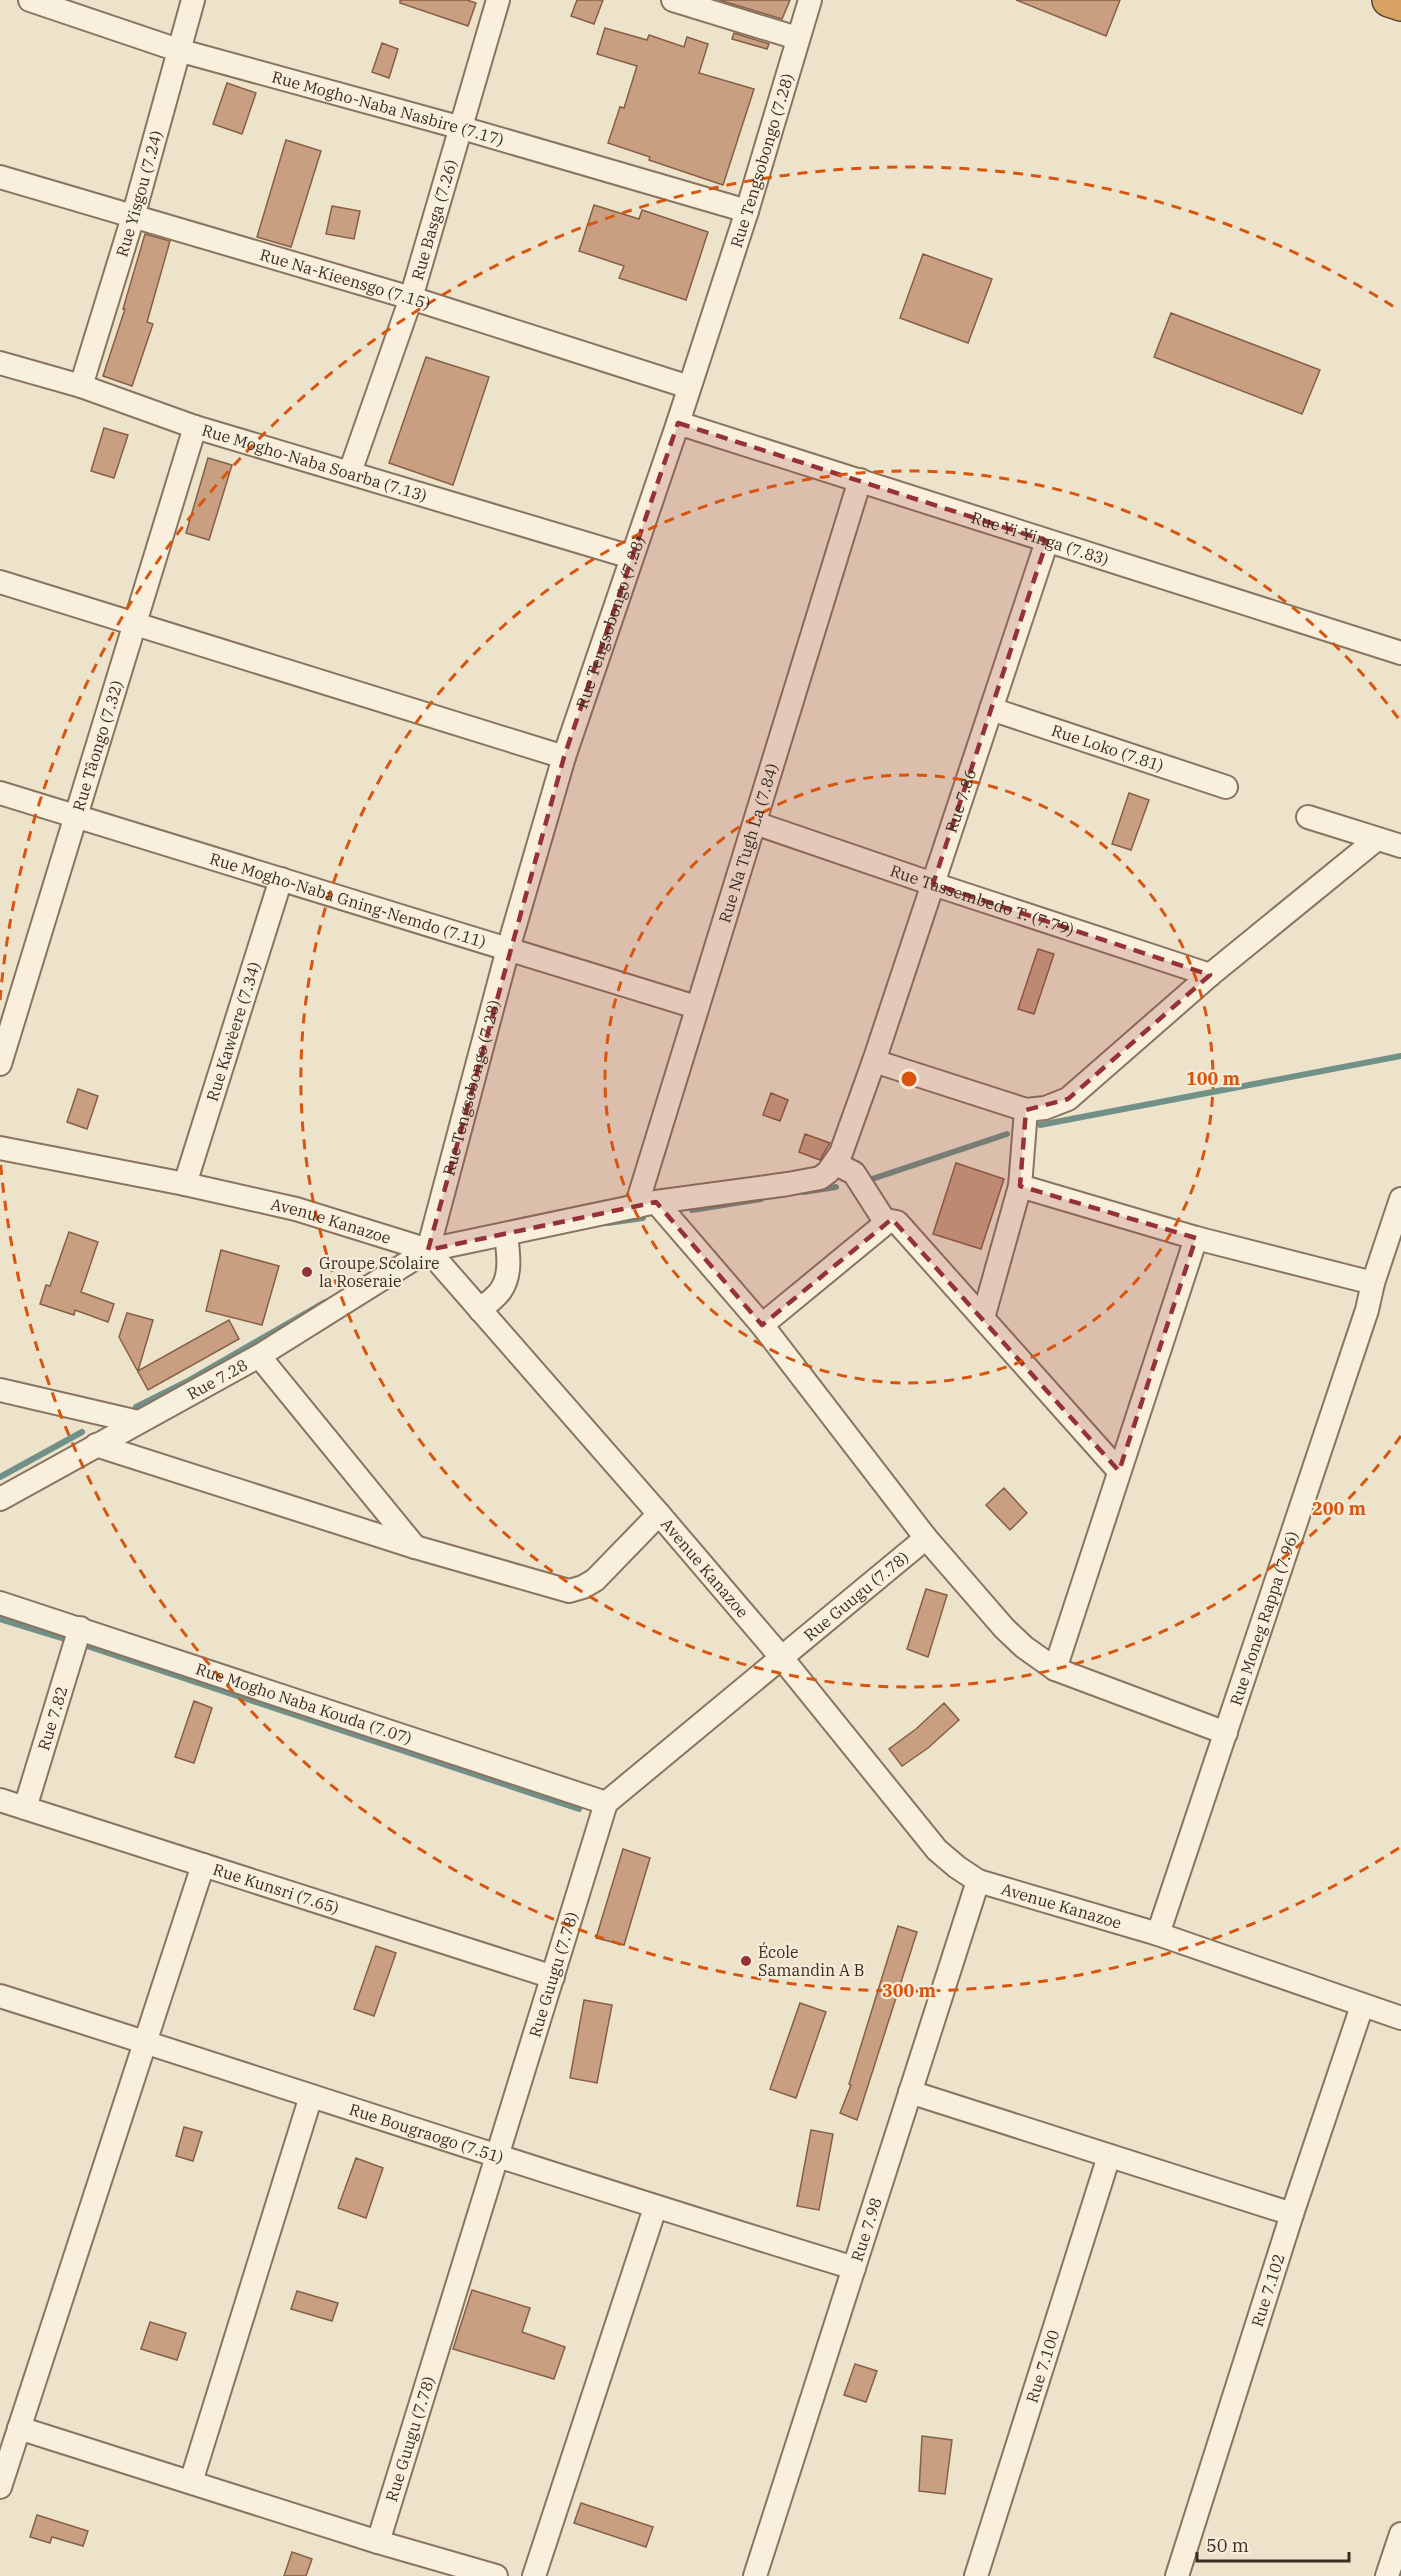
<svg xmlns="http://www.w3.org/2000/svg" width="1401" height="2576" font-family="'IBM Plex Serif',serif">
<rect width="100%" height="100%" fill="#ede2ca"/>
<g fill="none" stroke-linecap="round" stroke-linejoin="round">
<!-- stream -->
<path stroke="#719088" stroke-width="6" d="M 1040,1125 L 1401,1056
M 872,1179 L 1007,1134
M 804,1192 L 836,1187
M 692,1210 L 761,1199
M 608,1223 L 643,1218
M 136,1407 L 186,1382 L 325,1302
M 0,1477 L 82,1432
M 0,1619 L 71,1641
M 81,1644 L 579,1809"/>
</g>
<!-- building -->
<path fill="#c99f82" stroke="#875f46" stroke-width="1.5" d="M 400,0 L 467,0 L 476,3 L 468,26 L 400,3 Z
M 577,0 L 603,0 L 594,24 L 571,16 Z
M 719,0 L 790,0 L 782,19 Z
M 1016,0 L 1120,0 L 1106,36 Z
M 605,28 L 647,40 L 649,35 L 684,47 L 687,37 L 708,44 L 699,73 L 754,89 L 723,185 L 649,160 L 650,157 L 608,143 L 620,107 L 624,108 L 637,66 L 597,54 Z
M 734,33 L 769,44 L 767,49 L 732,39 Z
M 382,43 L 398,49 L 389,78 L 372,72 Z
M 227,83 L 256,93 L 242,134 L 213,124 Z
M 286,140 L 321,151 L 291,247 L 257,237 Z
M 594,205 L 639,219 L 642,210 L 708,232 L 686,300 L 619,278 L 624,266 L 579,251 Z
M 332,206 L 360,211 L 354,239 L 326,234 Z
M 145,234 L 170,241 L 147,322 L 153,324 L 132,386 L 103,376 L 125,309 L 123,309 Z
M 923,254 L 992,279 L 968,343 L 900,318 Z
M 1171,313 L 1320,370 L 1302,414 L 1154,357 Z
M 426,357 L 489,377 L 453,485 L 389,463 Z
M 104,428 L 128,435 L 114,478 L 91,471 Z
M 208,458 L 232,465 L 209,540 L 186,533 Z
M 1129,793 L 1149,800 L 1131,850 L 1112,844 Z
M 1038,949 L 1054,954 L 1034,1014 L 1018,1009 Z
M 78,1089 L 98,1096 L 87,1129 L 67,1122 Z
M 771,1093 L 788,1100 L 780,1121 L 763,1115 Z
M 805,1134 L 830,1143 L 820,1160 L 799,1152 Z
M 956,1163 L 1004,1179 L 981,1249 L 933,1234 Z
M 69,1232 L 98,1242 L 81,1292 L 114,1304 L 108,1322 L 75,1310 L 74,1315 L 40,1304 L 46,1285 L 50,1286 Z
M 221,1250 L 279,1266 L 262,1325 L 206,1311 Z
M 127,1313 L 153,1320 L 138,1371 L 229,1320 L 239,1339 L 148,1390 L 119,1337 Z
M 1004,1488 L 1027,1513 L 1010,1530 L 986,1505 Z
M 926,1589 L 947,1595 L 928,1657 L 907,1649 Z
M 194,1701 L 212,1708 L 194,1763 L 175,1757 Z
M 944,1703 L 959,1720 L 928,1748 L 902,1766 L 889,1749 L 916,1729 Z
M 623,1849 L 650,1858 L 624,1945 L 596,1938 Z
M 898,1926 L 917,1932 L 857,2120 L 840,2113 L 851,2085 L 849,2084 Z
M 376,1946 L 396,1953 L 374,2016 L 354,2009 Z
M 584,2000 L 612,2005 L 597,2083 L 570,2078 Z
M 800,2003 L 826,2012 L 796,2098 L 770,2089 Z
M 184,2127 L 202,2132 L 193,2161 L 176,2156 Z
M 811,2130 L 833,2134 L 819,2210 L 797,2206 Z
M 356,2158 L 383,2168 L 366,2218 L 338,2208 Z
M 472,2290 L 530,2308 L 522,2332 L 565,2347 L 554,2379 L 453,2349 Z
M 297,2291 L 338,2303 L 332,2321 L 291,2309 Z
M 150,2322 L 186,2333 L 177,2360 L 141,2349 Z
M 855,2364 L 877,2371 L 866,2402 L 844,2395 Z
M 922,2436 L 952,2440 L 945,2494 L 919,2491 Z
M 581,2503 L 653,2527 L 646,2547 L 574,2523 Z
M 37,2515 L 88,2531 L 83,2546 L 52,2537 L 50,2543 L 30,2537 Z
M 292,2552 L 312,2559 L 306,2576 L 284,2576 Z"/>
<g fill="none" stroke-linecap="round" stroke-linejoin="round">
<!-- minor casing -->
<g stroke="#89755f" stroke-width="26">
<g id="minor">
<path id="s1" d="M 30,0 L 178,50 L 462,128 L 747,211"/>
<path d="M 673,0 L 797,38"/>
<path id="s2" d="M 0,177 L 411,298 L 689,387"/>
<path id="s3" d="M 0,363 L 81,386 L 195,427 L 631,557"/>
<path id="s4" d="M 81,386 L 133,217 L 193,0"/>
<path id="s5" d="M 678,423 L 1401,653"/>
<path id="s6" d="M 350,472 L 411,298 L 498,0"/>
<path d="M 0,582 L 564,757"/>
<path id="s7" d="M 991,709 L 1226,787"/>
<path id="s8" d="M 0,793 L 696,1007"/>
<path d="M 1308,817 L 1401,846"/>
<path id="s9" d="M 755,823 L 933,884 L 1210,975"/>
<path d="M 874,1061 L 1026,1110 L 1045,1108 L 1068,1099 L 1210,975 L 1377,839"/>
<path id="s10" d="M 0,1064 L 195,427"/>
<path id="s11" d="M 0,1148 L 185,1184 L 296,1209 L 428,1250 L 659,1514 L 781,1657 L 937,1850 L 957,1867 L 978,1881 L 1158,1934 L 1401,2018"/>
<path d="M 836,1164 L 854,1173 L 886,1223"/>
<path id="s12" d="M 185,1184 L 281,879"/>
<path d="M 1020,1186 L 1196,1238 L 1373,1283"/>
<path d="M 656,1202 L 762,1325 L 926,1538 L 1004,1628 L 1024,1647 L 1055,1669 L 1226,1733"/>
<path id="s13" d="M 636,1207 L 860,480"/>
<path id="s14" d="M 428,1250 L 508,949 L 564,757 L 678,423 L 747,211 L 810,0"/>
<path d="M 480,1310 C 486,1304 496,1298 501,1290 C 512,1274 508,1252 506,1234"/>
<path d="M 983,1318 L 1020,1186 L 1026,1110"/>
<path d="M 762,1325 L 886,1223 L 891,1221 L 897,1222 L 1119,1471"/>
<path d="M 259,1356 L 415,1547"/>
<path d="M 0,1390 L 138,1422"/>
<path d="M 96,1445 L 415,1547 L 569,1591 L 583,1587 L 595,1580 L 659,1514"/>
<path id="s15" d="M 0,1499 L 259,1356 L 428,1250 L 656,1202 L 788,1184 L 820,1178 L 828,1172 L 841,1153 L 874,1061 L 1047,541"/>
<path id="s16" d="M 0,1603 L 606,1803"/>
<path d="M 1055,1669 L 1196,1238"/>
<path id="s17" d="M 0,1800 L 553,1977"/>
<path id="s18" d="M 25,1808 L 80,1628"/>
<path id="s19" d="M 1158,1934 L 1367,1310 L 1373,1283 L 1401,1199"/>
<path id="s20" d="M 0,1996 C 285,2086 568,2181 854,2268"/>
<path d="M 910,2092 L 1292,2214"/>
<path d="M 19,2428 L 378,2542 L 496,2576"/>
<path d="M 191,2482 L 311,2096"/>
<path d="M 0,2487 L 203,1865"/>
<path id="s21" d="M 378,2542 L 606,1803 L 926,1538"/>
<path d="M 534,2576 L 655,2208"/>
<path id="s22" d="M 755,2576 L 978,1881"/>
<path id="s23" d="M 976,2576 L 1109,2156"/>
<path id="s24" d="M 1177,2576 L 1292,2214 L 1362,2006"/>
<path d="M 1387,2576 L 1401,2534"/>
</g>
</g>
<!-- highway casing -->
<g stroke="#574333" stroke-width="36">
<path id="highway" d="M 1389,0 L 1401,4"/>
</g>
<!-- minor -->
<use href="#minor" stroke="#f8efdd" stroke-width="22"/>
<!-- highway -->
<use href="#highway" stroke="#d6a161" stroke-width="33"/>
</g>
<!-- marked area -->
<path fill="#953234" fill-opacity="0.2" stroke="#953234" stroke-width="4.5" stroke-dasharray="12 8" stroke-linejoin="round" d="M 678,423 L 1047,541 L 933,884 L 1210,975 L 1068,1099 L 1026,1110 L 1020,1186 L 1196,1238 L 1119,1471 L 892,1219 L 762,1325 L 656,1202 L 428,1250 L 564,757 Z"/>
<!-- distance rings -->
<g fill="none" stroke="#d7550e" stroke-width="3" stroke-dasharray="10 8">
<circle cx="909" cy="1079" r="304"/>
<path d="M1401 1436A608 608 0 1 1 1401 722"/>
<path d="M1399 1848A912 912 0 0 1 0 1158M0 1000A912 912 0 0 1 1399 310"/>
</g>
<!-- markers -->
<g fill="#953234" stroke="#f5ecda" stroke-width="2">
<circle cx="307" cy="1272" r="6"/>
<circle cx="746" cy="1961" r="6"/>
</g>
<g text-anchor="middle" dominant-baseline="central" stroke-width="4.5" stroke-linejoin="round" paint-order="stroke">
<!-- street labels -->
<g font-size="16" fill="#3a2d22" stroke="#f5ecda">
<text stroke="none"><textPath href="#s1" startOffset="374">Rue Mogho-Naba Nasbire (7.17)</textPath></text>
<text stroke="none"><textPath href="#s14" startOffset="1140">Rue Tengsobongo (7.28)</textPath></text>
<text stroke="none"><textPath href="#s4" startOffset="201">Rue Yisgou (7.24)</textPath></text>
<text stroke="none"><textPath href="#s6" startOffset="266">Rue Basga (7.26)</textPath></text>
<text stroke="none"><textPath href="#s2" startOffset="360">Rue Na-Kieensgo (7.15)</textPath></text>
<text stroke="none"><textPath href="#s3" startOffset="330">Rue Mogho-Naba Soarba (7.13)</textPath></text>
<text stroke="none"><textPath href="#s5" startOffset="380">Rue Yi-Yinga (7.83)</textPath></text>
<text stroke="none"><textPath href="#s14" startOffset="654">Rue Tengsobongo (7.28)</textPath></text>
<text stroke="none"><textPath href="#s10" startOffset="333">Rue Tâongo (7.32)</textPath></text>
<text stroke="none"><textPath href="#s7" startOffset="123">Rue Loko (7.81)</textPath></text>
<text stroke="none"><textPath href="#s15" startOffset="1299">Rue 7.86</textPath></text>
<text stroke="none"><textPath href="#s13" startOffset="381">Rue Na Tugh La (7.84)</textPath></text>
<text stroke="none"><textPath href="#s8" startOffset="364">Rue Mogho-Naba Gning-Nemdo (7.11)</textPath></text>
<text stroke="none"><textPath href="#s9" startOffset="240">Rue Tassembedo T. (7.79)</textPath></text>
<text stroke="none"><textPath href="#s12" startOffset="160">Rue Kawèere (7.34)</textPath></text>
<text stroke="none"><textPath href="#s14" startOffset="168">Rue Tengsobongo (7.28)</textPath></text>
<text stroke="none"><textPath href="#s11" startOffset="339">Avenue Kanazoe</textPath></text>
<text stroke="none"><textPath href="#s15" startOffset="248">Rue 7.28</textPath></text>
<text stroke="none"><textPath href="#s11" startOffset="862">Avenue Kanazoe</textPath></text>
<text stroke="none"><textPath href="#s21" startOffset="1098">Rue Guugu (7.78)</textPath></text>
<text stroke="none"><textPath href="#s19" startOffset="333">Rue Moneg Rappa (7.96)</textPath></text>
<text stroke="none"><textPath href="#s16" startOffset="320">Rue Mogho Naba Kouda (7.07)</textPath></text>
<text stroke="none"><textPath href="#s18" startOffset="94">Rue 7.82</textPath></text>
<text stroke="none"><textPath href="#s17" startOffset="290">Rue Kunsri (7.65)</textPath></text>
<text stroke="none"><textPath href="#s11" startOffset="1366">Avenue Kanazoe</textPath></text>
<text stroke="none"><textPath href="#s21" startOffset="594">Rue Guugu (7.78)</textPath></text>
<text stroke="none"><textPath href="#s20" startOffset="448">Rue Bougraogo (7.51)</textPath></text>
<text stroke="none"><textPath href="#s22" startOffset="364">Rue 7.98</textPath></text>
<text stroke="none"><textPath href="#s24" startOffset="300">Rue 7.102</textPath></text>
<text stroke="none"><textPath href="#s23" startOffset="220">Rue 7.100</textPath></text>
<text stroke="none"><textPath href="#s21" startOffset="108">Rue Guugu (7.78)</textPath></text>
</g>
<!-- poi labels -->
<g font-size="16" fill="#3a2d22" stroke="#f5ecda" text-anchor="start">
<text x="319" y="1263">Groupe Scolaire<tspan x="319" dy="18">la Roseraie</tspan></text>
<text x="758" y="1952">École<tspan x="758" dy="18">Samandin A B</tspan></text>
</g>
</g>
<circle cx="909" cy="1079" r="9" fill="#d7550e" stroke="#f5ecda" stroke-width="3"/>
<g font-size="18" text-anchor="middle" font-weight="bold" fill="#d7550e" stroke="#f5ecda" stroke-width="4.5" stroke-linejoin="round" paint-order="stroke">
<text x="1213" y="1085">100 m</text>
<text x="1339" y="1515">200 m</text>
<text x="909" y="1997">300 m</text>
</g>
<!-- scale -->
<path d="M1197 2552v9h152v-9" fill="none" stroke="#3a2d22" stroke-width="3"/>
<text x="1206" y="2552" font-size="18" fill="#3a2d22" stroke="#f5ecda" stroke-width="4.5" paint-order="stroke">50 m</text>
</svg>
